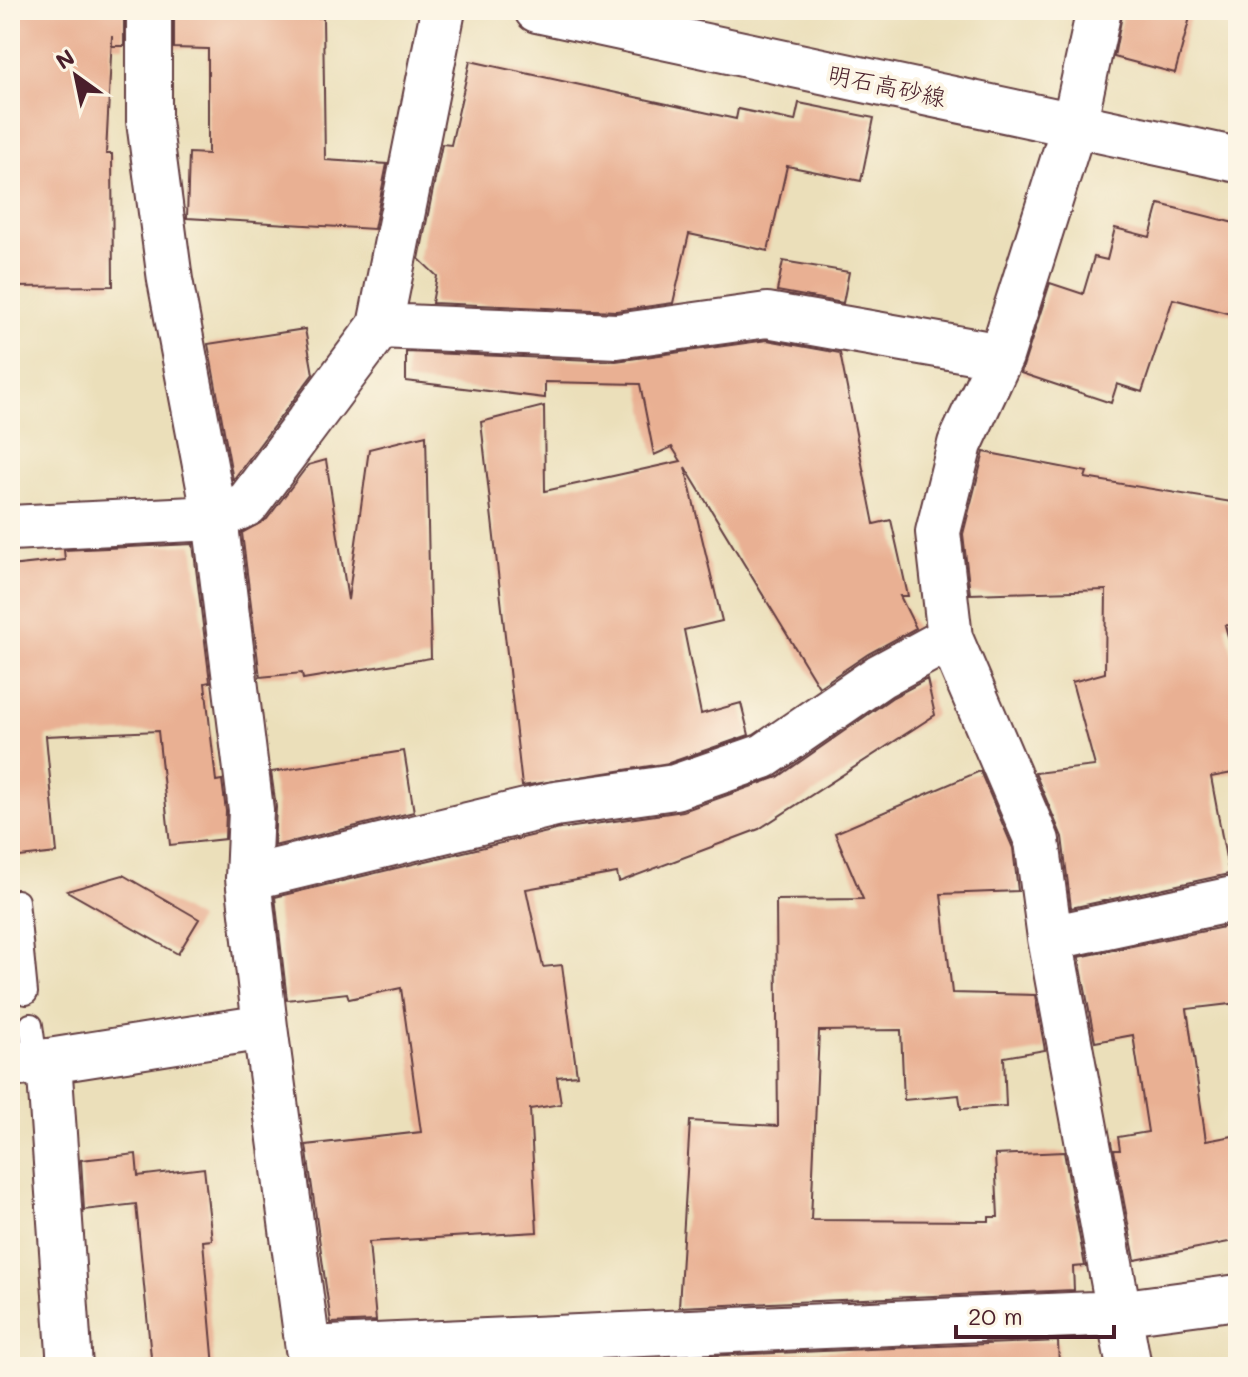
<svg xmlns="http://www.w3.org/2000/svg" width="1248" height="1377" font-family="Mali,'Klee One',sans-serif">
<rect width="100%" height="100%" fill="#fcf5e5"/>
<filter id="ink" filterUnits="userSpaceOnUse"><feTurbulence type="fractalNoise" baseFrequency=".0125" numOctaves="2"/><feDisplacementMap in="SourceGraphic" scale="16" xChannelSelector="R" yChannelSelector="G"/><feConvolveMatrix kernelMatrix="1 2 1 2 8 2 1 2 1" color-interpolation-filters="sRGB"/></filter>
<filter id="wash" filterUnits="userSpaceOnUse"><feTurbulence type="fractalNoise" baseFrequency=".006" numOctaves="4" result="noise"/><feDisplacementMap in="SourceGraphic" scale="32" xChannelSelector="R" yChannelSelector="G"/><feGaussianBlur stdDeviation="1.8" result="paint"/><feColorMatrix in="noise" values="0 0 0 0 0 0 0 0 0 0 0 0 0 0 0 0 0 1.4 0 .05"/><feComposite in="paint" operator="in"/></filter>
<g filter="url(#wash)">
<rect width="100%" height="100%" fill="#ebdfba"/>
<g id="blocks">
<!-- building -->
<path fill="#e9b093" d="M 10,10 L 124,10 L 124,46 L 112,46 L 112,36 L 106,154 L 112,154 L 113,286 L 10,287 Z
M 174,10 L 265,10 L 264,18 L 323,17 L 325,160 L 387,164 L 374,229 L 187,218 L 189,153 L 208,154 L 208,49 L 174,48 Z
M 1123,10 L 1192,10 L 1175,73 L 1114,57 Z
M 470,61 L 736,119 L 738,109 L 795,121 L 799,103 L 874,118 L 861,181 L 787,166 L 768,251 L 689,234 L 673,303 L 616,311 L 432,303 L 437,276 L 419,259 L 442,144 L 451,145 Z
M 1159,204 L 1238,224 L 1238,316 L 1173,299 L 1142,392 L 1117,384 L 1111,403 L 1021,373 L 1050,283 L 1083,294 L 1094,257 L 1107,260 L 1115,228 L 1150,237 Z
M 783,261 L 849,272 L 843,303 L 777,291 Z
M 305,329 L 313,374 L 233,480 L 208,344 Z
M 767,340 L 840,353 L 874,524 L 891,520 L 908,596 L 900,596 L 916,628 L 868,654 L 819,687 L 685,467 L 722,621 L 684,630 L 701,714 L 741,703 L 749,735 L 669,763 L 522,786 L 481,422 L 544,406 L 545,491 L 681,461 L 672,447 L 654,455 L 640,384 L 545,382 L 545,398 L 406,381 L 406,352 L 616,361 Z
M 426,435 L 431,658 L 303,679 L 302,673 L 260,677 L 242,533 L 267,519 L 308,465 L 326,460 L 348,600 L 369,449 Z
M 984,452 L 1087,472 L 1085,478 L 1238,503 L 1238,626 L 1225,625 L 1238,674 L 1238,772 L 1211,777 L 1229,874 L 1071,908 L 1062,837 L 1035,773 L 1095,766 L 1072,682 L 1105,673 L 1106,590 L 970,594 L 963,534 Z
M 193,544 L 210,682 L 205,683 L 216,781 L 222,780 L 226,811 L 225,839 L 170,845 L 158,731 L 46,736 L 57,853 L 10,858 L 10,566 L 65,560 L 64,550 Z
M 927,679 L 935,715 L 759,829 L 619,882 L 617,873 L 526,889 L 543,967 L 562,965 L 577,1075 L 557,1077 L 561,1104 L 530,1109 L 537,1232 L 369,1242 L 376,1321 L 331,1323 L 306,1145 L 421,1132 L 401,988 L 349,999 L 347,993 L 287,1000 L 275,897 L 560,829 L 683,811 L 778,777 L 893,697 Z
M 404,751 L 414,812 L 274,846 L 276,807 L 271,772 Z
M 980,771 L 1013,848 L 1018,891 L 941,894 L 952,993 L 1035,995 L 1045,1050 L 1004,1057 L 1006,1106 L 961,1109 L 959,1095 L 904,1100 L 901,1030 L 819,1031 L 811,1220 L 989,1221 L 989,1217 L 998,1217 L 995,1155 L 1064,1152 L 1085,1266 L 1073,1267 L 1074,1290 L 679,1307 L 690,1121 L 778,1126 L 776,900 L 863,899 L 835,833 Z
M 123,875 L 199,919 L 178,954 L 67,891 Z
M 1238,924 L 1238,1003 L 1187,1009 L 1206,1141 L 1238,1135 L 1238,1234 L 1233,1235 L 1234,1241 L 1135,1260 L 1114,1150 L 1120,1150 L 1118,1137 L 1148,1132 L 1133,1035 L 1095,1042 L 1079,957 Z
M 136,1154 L 138,1176 L 204,1168 L 212,1240 L 203,1241 L 214,1367 L 152,1367 L 136,1204 L 84,1210 L 81,1160 Z
M 1058,1341 L 1059,1367 L 680,1367 L 680,1357 Z"/>
</g>
</g>
<g filter="url(#ink)">
<use href="#blocks" fill-opacity="0" stroke="#623c40" stroke-width="2"/>
<g fill="none" stroke-linecap="round" stroke-linejoin="round">
<!-- lane casing -->
<g stroke="#623c40" stroke-width="26">
<path id="lane" d="M 17,901 L 26,993
M 31,1025 L 36,1062"/>
</g>
<!-- street casing -->
<g stroke="#623c40" stroke-width="48">
<path id="street" d="M 1099,10 L 1074,125 L 1001,356 L 960,444 L 938,532 L 950,638 L 1037,841 L 1050,938 L 1129,1367
M 380,326 L 617,336 L 767,315 L 1001,356
M 10,528 L 215,518 L 247,504 L 380,326 L 443,10
M 248,878 L 555,804 L 675,787 L 764,756 L 880,676 L 950,638
M 1050,938 L 1238,898
M 265,1027 L 308,1349 L 1117,1313 L 1238,1297
M 10,1065 L 49,1061
M 70,1367 L 49,1061 L 265,1027 L 248,878 L 251,810 L 215,518 L 170,280 L 149,121 L 149,10"/>
</g>
<!-- secondary casing -->
<g stroke="#623c40" stroke-width="48">
<path id="secondary" d="M 537,10 L 1238,160"/>
</g>
<!-- lane -->
<use href="#lane" stroke="#fff" stroke-width="22"/>
<!-- street -->
<use href="#street" stroke="#fff" stroke-width="44"/>
<!-- secondary -->
<use href="#secondary" stroke="#fff" stroke-width="44"/>
</g>
</g>
<g text-anchor="middle" dominant-baseline="central" stroke-width="8" stroke-linejoin="round" paint-order="stroke">
<!-- street labels -->
<g font-size="24" fill="#4a1f2b" stroke="#fcf5e5">
<text transform="translate(887 85) rotate(12)">明石高砂線</text>
</g>
</g>
<!-- margin -->
<rect width="1248" height="1377" fill="none" stroke="#fcf5e5" stroke-width="40"/>
<!-- north arrow -->
<g transform="translate(76 76) rotate(327)" stroke="#fcf5e5" stroke-width="6" paint-order="stroke">
<path d="M0-6L14 30L0 20L-14 30Z" fill="#4a1f2b"/>
<text y="-12" font-size="22" font-weight="bold" text-anchor="middle" fill="#4a1f2b">N</text>
</g>
<!-- scale -->
<path d="M956 1325v12h158v-12" fill="none" stroke="#4a1f2b" stroke-width="4"/>
<text x="968" y="1325" font-size="24" fill="#4a1f2b" stroke="#fcf5e5" stroke-width="6" paint-order="stroke">20 m</text>
</svg>
